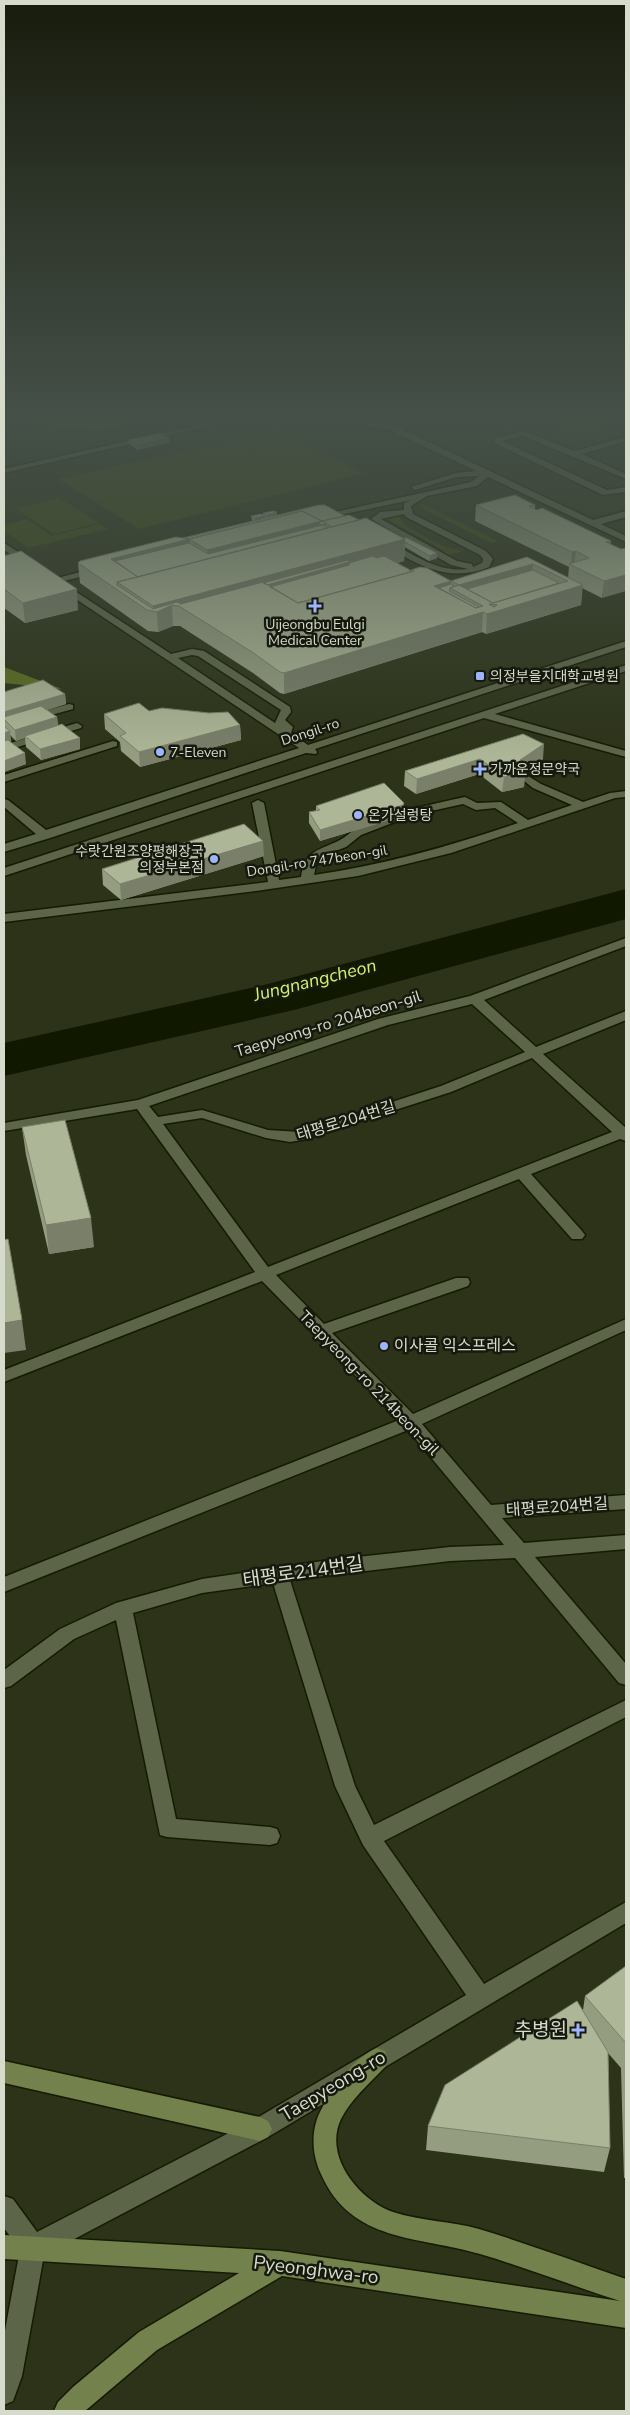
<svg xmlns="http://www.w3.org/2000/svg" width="630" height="2415" font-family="'Nunito Sans','Noto Sans KR',sans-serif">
<rect width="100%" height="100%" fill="#2c3318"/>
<!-- green -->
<path fill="#3c4810" d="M 555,420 L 614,420 L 572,431 L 550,421 Z
M 277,430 L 364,473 L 139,529 L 58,479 Z
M 59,498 L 99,523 L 54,534 L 15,508 Z
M 423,504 L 497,541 L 491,543 L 420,507 Z
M 398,516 L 405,526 L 445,547 L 463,551 L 447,555 L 443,550 L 386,518 Z
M 27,519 L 52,536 L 100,524 L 108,529 L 28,548 L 4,531 L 4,525 Z"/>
<!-- forest -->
<path fill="#5c6d1f" d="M 17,420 L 136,420 L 97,430 Z
M 4,667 L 62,689 L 4,683 Z"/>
<!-- water -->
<path fill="#111800" d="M 626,889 L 626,919 L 294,1010 L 4,1076 L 4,1043 L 268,984 Z"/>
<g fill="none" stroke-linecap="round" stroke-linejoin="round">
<!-- minor casing -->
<g stroke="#151b02" stroke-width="3">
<path id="minor" d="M 221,420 L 236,420 L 4,473 L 4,469 Z
M 346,420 L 378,421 L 395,426 L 593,520 L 626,511 L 626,517 L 601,524 L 626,536 L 626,542 L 488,477 L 477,486 L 427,496 L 411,506 L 413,514 L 486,551 L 493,559 L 489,567 C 458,580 432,572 403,556 C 396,553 388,549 383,544 L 390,542 C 414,555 439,573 468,569 L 451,565 L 371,519 L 380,512 L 404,510 L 404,503 L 411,500 L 321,519 L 317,516 L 471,482 L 479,476 L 457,477 L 415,490 L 411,487 L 456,473 L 476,471 L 389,430 ZM 404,514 L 406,517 L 480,555 L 483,559 L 482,563 L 473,567 L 472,564 L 457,561 L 381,519 Z
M 524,431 L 575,451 L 626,437 L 626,441 L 582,454 L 626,474 L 626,479 L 523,436 L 502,441 L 607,490 L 626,487 L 626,492 L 603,495 L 494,443 L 495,438 Z
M 4,543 L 33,561 L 33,565 L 27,565 L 4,550 Z
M 99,567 L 102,568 L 102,572 L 55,583 L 50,580 Z
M 61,582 L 171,654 L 192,649 L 204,651 L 290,707 L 291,712 L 285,720 L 293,727 L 291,733 L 308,745 L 626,641 L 626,647 L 315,749 L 317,752 L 316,754 L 306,753 L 50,838 L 4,852 L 4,844 L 36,834 L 4,807 L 4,799 L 8,800 L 46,830 L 299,748 L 58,587 L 56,585 ZM 192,655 L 198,656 L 281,710 L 275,723 L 178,658 Z
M 626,665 L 626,671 L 495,714 L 626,751 L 626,757 L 484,718 L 4,876 L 4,868 Z
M 69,704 L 73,705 L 73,709 L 4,728 L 4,722 Z
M 77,723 L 82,726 L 81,728 L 4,751 L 4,745 Z
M 113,741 L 117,742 L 117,746 L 4,782 L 4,775 Z
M 525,774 L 541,784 L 583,802 L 610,793 L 626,791 L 626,797 L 615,798 L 451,853 L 358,876 L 256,891 L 4,922 L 4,914 L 268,882 L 252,803 L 258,800 L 264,803 L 279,880 L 301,877 C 305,849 319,851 340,840 C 346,837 350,832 355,830 C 391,813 427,805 465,797 L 477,803 L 501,802 L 528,820 L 572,805 L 533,788 L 519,777 ZM 463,804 L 476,810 L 495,808 L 518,823 C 450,846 384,865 314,875 L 317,861 L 322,856 L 346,847 L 361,835 L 413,815 Z
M 626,938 L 626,946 L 484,1000 L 536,1047 L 626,1011 L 626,1020 L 543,1054 L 626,1128 L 626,1141 L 620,1139 L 531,1174 L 582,1231 L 585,1235 L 582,1239 L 572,1239 L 519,1179 L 276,1275 L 324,1324 L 456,1278 L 468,1278 L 470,1282 L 468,1286 L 332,1333 L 413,1414 L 626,1319 L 626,1330 L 422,1424 L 491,1505 L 626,1495 L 626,1509 L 502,1518 L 524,1543 L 626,1535 L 626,1549 L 535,1557 L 626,1664 L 626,1685 L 619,1683 L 515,1558 L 450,1561 L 290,1580 L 355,1786 L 374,1825 L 626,1700 L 626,1717 L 384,1841 L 484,1984 L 626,1902 L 626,1923 L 268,2137 L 44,2255 L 22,2376 L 13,2401 L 4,2405 L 4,2336 L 20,2250 L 4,2228 L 4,2196 L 13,2199 L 37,2232 L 252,2121 L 466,1995 L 363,1845 L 335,1786 L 273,1583 L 202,1593 L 133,1613 L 176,1819 L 270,1827 L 277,1829 L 280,1836 L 277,1843 L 270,1845 L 167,1837 L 160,1835 L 116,1620 L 74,1639 L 11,1686 L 4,1688 L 4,1670 L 60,1629 L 116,1603 L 202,1579 L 329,1560 L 450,1547 L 504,1545 L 408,1430 L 4,1592 L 4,1577 L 399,1420 L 262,1281 L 4,1382 L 4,1370 L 255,1272 L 137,1109 L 4,1131 L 4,1123 L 138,1100 L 378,1019 L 470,996 ZM 472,1004 L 525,1052 L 441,1086 L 300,1132 L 268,1130 L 202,1110 L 158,1117 L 149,1106 L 388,1025 ZM 532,1058 L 612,1132 L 268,1267 L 163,1124 L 202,1118 L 266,1138 L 290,1142 L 302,1140 L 451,1092 Z"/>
</g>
<!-- major casing -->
<g stroke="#151b02" stroke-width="3">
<path id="major" d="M 377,2048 L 385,2051 L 388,2059 L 385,2067 C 370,2083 351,2099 341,2119 C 323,2156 359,2200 393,2212 C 420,2221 451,2221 479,2229 C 528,2244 577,2262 626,2279 L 626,2328 L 282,2276 L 157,2350 L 85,2411 L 54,2411 L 58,2402 L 73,2387 L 139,2332 L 239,2273 L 4,2259 L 4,2235 L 280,2251 L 620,2301 C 573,2286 527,2268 480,2254 C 419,2236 351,2243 321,2174 C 313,2157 311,2137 317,2119 C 326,2096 353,2057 377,2048 Z
M 4,2061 L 260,2117 L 268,2121 L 272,2129 L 268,2137 L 260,2141 L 4,2083 Z"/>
</g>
<!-- minor -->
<use href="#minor" fill="#5d6548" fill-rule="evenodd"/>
<!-- major -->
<use href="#major" fill="#73814c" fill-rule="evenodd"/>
</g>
<!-- wall -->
<path fill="#959d81" d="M 169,438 L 170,442 L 138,450 L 129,444 L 128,440 Z
M 476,505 L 535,505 L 535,509 L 611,541 L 602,598 L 582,588 L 581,605 L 486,634 L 482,632 L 284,694 L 280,693 L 253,673 L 180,626 L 173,626 L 158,632 L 148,631 L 80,583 L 78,563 L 252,521 L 251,516 L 263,514 L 263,513 L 277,512 L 277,515 L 345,516 L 349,515 L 437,558 L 429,561 L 405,547 L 404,561 L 397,563 L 410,570 L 411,570 L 451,581 L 527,557 L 568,578 L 569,567 L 475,521 Z
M 4,556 L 78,610 L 25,623 L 4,608 Z
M 4,692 L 65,694 L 66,704 L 47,710 L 57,717 L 58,725 L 80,749 L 41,760 L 26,747 L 25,738 L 16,741 L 10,735 L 11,742 L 26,764 L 4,772 Z
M 104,714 L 240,725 L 241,740 L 140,767 L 121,751 L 120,742 L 105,729 Z
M 523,734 L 543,759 L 525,771 L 524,787 L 502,792 L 479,774 L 416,794 L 404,786 L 405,771 Z
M 316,806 L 404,814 L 403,816 L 320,841 L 309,823 L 309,812 L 316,811 Z
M 264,856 L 121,900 L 103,885 L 102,869 Z
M 22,1127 L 94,1247 L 49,1254 L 26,1155 Z
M 626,1966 L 626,2178 L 624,2178 L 621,2068 L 608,2053 L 610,2148 L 604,2172 L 426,2150 L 428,2126 L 583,2010 L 585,1996 Z"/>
<!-- shaded-wall -->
<path fill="#797f69" d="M 169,438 L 170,442 L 138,450 L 138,445 Z
M 277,512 L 277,517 L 267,520 L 267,515 Z
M 302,514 L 302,526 L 322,521 L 322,535 L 335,532 L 335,529 L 326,524 L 349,518 L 349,525 L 362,522 L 362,541 L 142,599 L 120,584 L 141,579 L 141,582 L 208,565 L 207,550 L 193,542 Z
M 265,516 L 265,520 L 255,523 L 255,518 Z
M 189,539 L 190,559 L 129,574 L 111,559 Z
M 405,539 L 404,561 L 349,576 L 179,606 L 172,605 L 173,626 L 158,632 L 157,612 L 153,611 L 153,606 Z
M 576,551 L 574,566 L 571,565 L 572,552 Z
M 437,553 L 437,558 L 429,561 L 430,556 Z
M 533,564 L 532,584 L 475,600 L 459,585 Z
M 626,575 L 626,591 L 602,598 L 604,581 Z
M 451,581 L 451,588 L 450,588 L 449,597 L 434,586 Z
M 583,585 L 581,605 L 486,634 L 487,614 Z
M 77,589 L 78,610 L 25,623 L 23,603 Z
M 483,609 L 482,632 L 284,694 L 284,673 Z
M 65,694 L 66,704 L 6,722 L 4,719 L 4,712 Z
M 57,717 L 58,728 L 25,736 L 25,738 L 16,741 L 15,730 Z
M 240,725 L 241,740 L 140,767 L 139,752 Z
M 10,731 L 11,742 L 4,744 L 4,733 Z
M 80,738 L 80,749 L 41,760 L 40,749 Z
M 544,744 L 543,759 L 524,772 L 525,771 L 524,787 L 502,792 L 504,777 L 520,760 Z
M 25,753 L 26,764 L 4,772 L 4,761 Z
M 480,759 L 479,774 L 416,794 L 417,779 Z
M 404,803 L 403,816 L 320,841 L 320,830 Z
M 263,841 L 264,856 L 121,900 L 120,884 Z
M 91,1218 L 94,1247 L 49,1254 L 46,1225 Z
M 22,1320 L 26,1350 L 4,1353 L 4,1323 Z"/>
<!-- building -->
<path fill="#adb696" stroke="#797f69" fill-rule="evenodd" d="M 160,433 L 169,438 L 138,445 L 128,440 Z
M 515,495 L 535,505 L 529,506 L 537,510 L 542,508 L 611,541 L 606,542 L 621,549 L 626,548 L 626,575 L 604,581 L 569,564 L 589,558 L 576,551 L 572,552 L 476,505 Z
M 319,505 L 325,505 L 345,516 L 322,521 L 326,524 L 322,525 L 328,528 L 138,577 L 115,561 L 189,543 L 208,554 L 322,525 L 318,523 L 322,521 L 302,511 L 189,539 L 189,543 L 189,539 L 184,538 Z
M 273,511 L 277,512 L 267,515 L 263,513 Z
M 302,511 L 322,521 L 207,550 L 189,539 Z
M 261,514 L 265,516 L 255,518 L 251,516 Z
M 349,515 L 359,520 L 332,527 L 322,521 Z
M 366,518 L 405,539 L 153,606 L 117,582 Z
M 176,537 L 189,539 L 111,559 L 138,577 L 117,582 L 117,585 L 153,609 L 177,602 L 181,604 L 263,582 L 298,603 L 414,571 L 411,570 L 420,567 L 427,568 L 451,581 L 527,557 L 583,585 L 487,614 L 483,612 L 284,673 L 280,672 L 252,652 L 179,606 L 172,605 L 157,612 L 147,610 L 78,563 L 80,561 ZM 533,564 L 568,581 L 493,603 L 459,585 ZM 451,581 L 459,585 L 450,588 L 483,606 L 476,608 L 434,586 ZM 489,604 L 497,605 L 494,607 Z
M 404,538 L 407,538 L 437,553 L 430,556 L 405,542 Z
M 21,551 L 77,589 L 23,603 L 4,589 L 4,556 Z
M 373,556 L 376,558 L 384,556 L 410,570 L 410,572 L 298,603 L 270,587 L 349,565 L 349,563 Z
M 348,560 L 349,562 L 267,585 L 263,583 Z
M 533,570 L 559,583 L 493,603 L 467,589 Z
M 451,584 L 454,586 L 450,588 L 449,591 L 479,607 L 476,608 L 439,588 Z
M 489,604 L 497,605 L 494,607 Z
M 43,680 L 65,694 L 4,712 L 4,692 Z
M 139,703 L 149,711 L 162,708 L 209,713 L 228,712 L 240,725 L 139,752 L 120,736 L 126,733 L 104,714 Z
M 41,706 L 57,717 L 15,730 L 4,719 L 4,717 Z
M 62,724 L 80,738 L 40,749 L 25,736 Z
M 4,726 L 10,731 L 4,733 Z
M 523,734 L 544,744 L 520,760 L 525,771 L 504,777 L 480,759 L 417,779 L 405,771 Z
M 8,740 L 25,753 L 4,761 L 4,741 Z
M 384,783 L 404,803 L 403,805 L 320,830 L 309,812 L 320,810 L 316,806 Z
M 244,824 L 263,841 L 120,884 L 102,869 Z
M 65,1120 L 91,1218 L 46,1225 L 22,1127 Z
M 8,1239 L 22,1320 L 4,1323 L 4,1240 Z
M 626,1966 L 626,2054 L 626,2043 L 585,1996 Z
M 577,2001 L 608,2052 L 610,2148 L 428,2126 L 445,2085 Z"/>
<!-- sky -->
<linearGradient id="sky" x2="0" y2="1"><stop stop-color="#181c0d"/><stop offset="0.55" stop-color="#455048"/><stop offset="1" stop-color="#455048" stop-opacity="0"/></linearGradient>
<rect width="630" height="758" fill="url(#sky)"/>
<!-- markers -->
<g fill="#9eb4fd" stroke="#16190d" stroke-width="2">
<path d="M312.5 598.5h5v5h5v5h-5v5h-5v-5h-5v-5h5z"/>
<rect x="475" y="671" width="10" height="10" rx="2.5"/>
<circle cx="160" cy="752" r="5"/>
<path d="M477.5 761.5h5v5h5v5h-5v5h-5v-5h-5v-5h5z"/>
<circle cx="358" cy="815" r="5"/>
<circle cx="214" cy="859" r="5"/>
<circle cx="384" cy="1346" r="5"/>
<path d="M575.5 2022.5h5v5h5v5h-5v5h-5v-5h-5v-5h5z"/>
</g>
<g text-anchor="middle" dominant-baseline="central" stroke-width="5" stroke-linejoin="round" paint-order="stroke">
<!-- far-poi labels -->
<g font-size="14" fill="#d6dbcb" stroke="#16190d" text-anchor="start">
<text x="315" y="624" text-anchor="middle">Uijeongbu Eulgi<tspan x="315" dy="16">Medical Center</tspan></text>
<text x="490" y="676">의정부을지대학교병원</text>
<text x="170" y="752">7-Eleven</text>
<text x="490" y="769">가까운정문약국</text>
<text x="368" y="815">온가설렁탕</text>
<text x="204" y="851" text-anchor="end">수랏간원조양평해장국<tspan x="204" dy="16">의정부본점</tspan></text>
</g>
<!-- far-street labels -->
<g font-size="14" fill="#d6dbcb" stroke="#16190d">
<text transform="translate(310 732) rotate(-18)">Dongil-ro</text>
<text transform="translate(317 861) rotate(-9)">Dongil-ro 747beon-gil</text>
</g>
<!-- street labels -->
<g font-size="16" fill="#d6dbcb" stroke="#16190d">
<text transform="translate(328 1024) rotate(-17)">Taepyeong-ro 204beon-gil</text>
<text transform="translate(346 1121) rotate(-17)">태평로204번길</text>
<text transform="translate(369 1383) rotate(46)">Taepyeong-ro 214beon-gil</text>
<text transform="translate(557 1507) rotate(-4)">태평로204번길</text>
</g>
<!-- poi labels -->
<g font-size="16" fill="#d6dbcb" stroke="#16190d" text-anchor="start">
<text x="394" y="1346">이사콜 익스프레스</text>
</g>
<!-- water labels -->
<g font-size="18" font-style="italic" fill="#d1f16f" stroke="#16190d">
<text transform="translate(315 980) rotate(-14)">Jungnangcheon</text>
</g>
<!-- near-street labels -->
<g font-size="19" fill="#d6dbcb" stroke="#16190d">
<text transform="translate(303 1572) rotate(-8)">태평로214번길</text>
<text transform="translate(333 2086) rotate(-31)">Taepyeong-ro</text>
<text transform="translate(316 2270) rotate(7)">Pyeonghwa-ro</text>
</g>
<!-- near-poi labels -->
<g font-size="19" fill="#d6dbcb" stroke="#16190d" text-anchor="end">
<text x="567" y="2030">추병원</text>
</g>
</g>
<!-- border -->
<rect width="630" height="2415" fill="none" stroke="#d6dbcb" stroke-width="10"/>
</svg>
